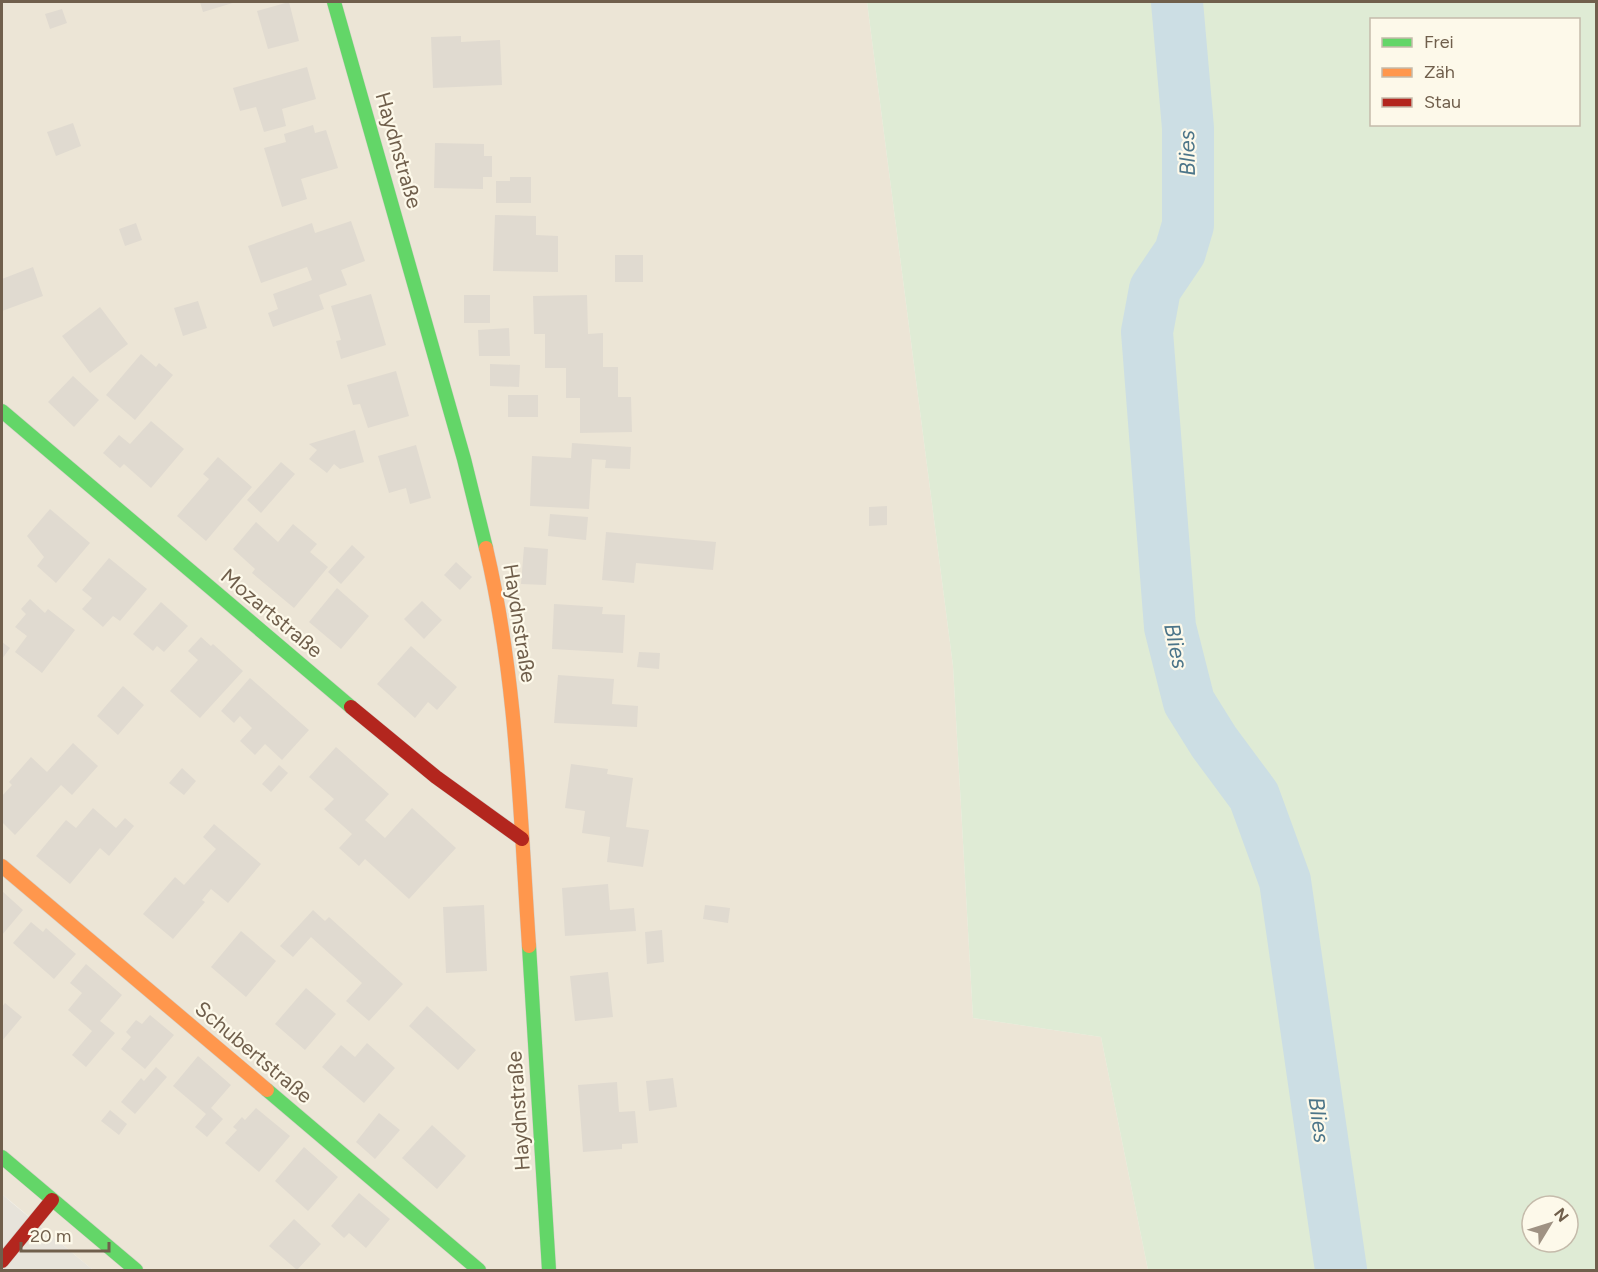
<svg xmlns="http://www.w3.org/2000/svg" width="1598" height="1272" font-family="Figtree,sans-serif">
<rect width="100%" height="100%" fill="#f5f2e9"/>
<!-- residential -->
<path fill="#ece5d6" d="M 2,2 L 867,2 L 953,666 L 973,1018 L 1101,1037 L 1148,1270 L 93,1270 L 2,1194 Z"/>
<!-- industrial -->
<path fill="#e7e3da" d="M 2,1194 L 12,1203 L 93,1270 L 2,1270 Z"/>
<!-- green -->
<path fill="#dfebd5" fill-rule="evenodd" d="M 867,2 L 1596,2 L 1596,1270 L 1148,1270 L 1101,1037 L 973,1018 L 953,666 ZM 1372,20 L 1578,20 L 1578,124 L 1372,124 ZM 1532,1206 L 1568,1206 L 1568,1242 L 1532,1242 Z"/>
<g fill="none" stroke-linecap="round" stroke-linejoin="round">
<!-- river -->
<path stroke="#ccdee4" stroke-width="52" d="M 1177,2 L 1188,128 L 1188,225 L 1180,252 L 1155,289 L 1147,332 L 1170,627 L 1189,702 L 1214,742 L 1254,796 L 1285,881 L 1341,1270"/>
</g>
<!-- building -->
<path fill="#e0dad0" d="M 200,2 L 236,2 L 203,12 Z
M 289,2 L 299,41 L 268,49 L 257,11 Z
M 62,9 L 67,23 L 50,29 L 45,14 Z
M 461,36 L 461,42 L 500,40 L 502,85 L 433,88 L 431,37 Z
M 307,67 L 316,99 L 282,109 L 286,126 L 264,132 L 256,107 L 240,111 L 233,88 Z
M 73,123 L 81,146 L 56,156 L 47,132 Z
M 313,125 L 315,133 L 326,130 L 338,168 L 301,179 L 307,199 L 282,207 L 264,148 L 286,142 L 284,134 Z
M 435,143 L 484,144 L 484,156 L 492,156 L 492,177 L 483,177 L 483,189 L 434,188 Z
M 510,177 L 531,177 L 531,203 L 496,203 L 496,181 L 510,181 Z
M 495,215 L 536,216 L 536,235 L 558,236 L 558,272 L 493,271 Z
M 351,221 L 365,261 L 341,270 L 347,285 L 319,295 L 324,309 L 273,327 L 268,313 L 278,309 L 273,294 L 312,280 L 307,267 L 261,283 L 248,246 L 312,223 L 315,233 Z
M 136,223 L 142,240 L 125,246 L 119,229 Z
M 615,255 L 643,255 L 643,282 L 615,282 Z
M 33,267 L 43,296 L 2,311 L 2,279 Z
M 371,294 L 386,345 L 341,359 L 336,341 L 341,340 L 331,306 Z
M 464,295 L 490,295 L 490,323 L 464,323 Z
M 587,295 L 588,334 L 603,333 L 603,367 L 618,367 L 618,397 L 631,397 L 632,432 L 580,433 L 580,398 L 566,398 L 566,368 L 545,368 L 545,334 L 534,334 L 533,296 Z
M 198,301 L 207,328 L 183,336 L 174,308 Z
M 100,307 L 128,344 L 90,373 L 62,336 Z
M 509,328 L 510,356 L 479,356 L 478,330 Z
M 141,354 L 156,367 L 159,363 L 173,375 L 135,420 L 106,395 Z
M 490,364 L 520,365 L 519,387 L 490,386 Z
M 396,371 L 409,416 L 368,428 L 360,404 L 353,405 L 347,385 Z
M 73,376 L 99,400 L 74,427 L 48,402 Z
M 508,395 L 538,395 L 538,417 L 508,417 Z
M 151,421 L 184,449 L 151,488 L 124,464 L 120,468 L 103,453 L 119,435 L 130,444 Z
M 355,430 L 364,462 L 340,469 L 334,464 L 327,473 L 309,459 L 317,450 L 309,444 Z
M 572,443 L 631,447 L 630,469 L 605,468 L 606,460 L 592,459 L 589,509 L 530,506 L 532,456 L 571,458 Z
M 416,445 L 431,498 L 410,504 L 406,488 L 389,493 L 378,456 Z
M 218,457 L 252,487 L 206,541 L 177,516 L 209,479 L 203,474 Z
M 281,462 L 295,474 L 261,513 L 247,500 Z
M 887,506 L 887,525 L 869,526 L 869,507 Z
M 50,509 L 90,543 L 56,583 L 37,566 L 44,557 L 27,536 Z
M 550,514 L 588,517 L 586,540 L 548,536 Z
M 256,522 L 278,542 L 293,524 L 317,544 L 310,552 L 328,567 L 294,608 L 252,573 L 255,569 L 233,549 Z
M 606,532 L 716,542 L 713,570 L 636,563 L 634,583 L 602,580 Z
M 352,545 L 365,557 L 341,584 L 328,572 Z
M 524,547 L 548,549 L 546,585 L 521,584 Z
M 109,558 L 147,589 L 120,621 L 113,616 L 103,627 L 82,609 L 92,598 L 82,590 Z
M 456,562 L 472,577 L 460,590 L 444,575 Z
M 337,588 L 369,616 L 341,649 L 309,622 Z
M 30,599 L 45,613 L 48,609 L 75,630 L 42,673 L 15,652 L 27,636 L 15,627 L 26,614 L 21,609 Z
M 422,601 L 442,620 L 424,639 L 404,619 Z
M 161,602 L 188,626 L 164,652 L 157,646 L 153,651 L 133,634 Z
M 554,604 L 603,607 L 602,614 L 625,615 L 623,653 L 552,649 Z
M 201,637 L 211,646 L 213,644 L 243,671 L 200,718 L 170,691 L 198,660 L 188,651 Z
M 2,642 L 10,648 L 2,659 Z
M 411,646 L 457,687 L 437,710 L 428,702 L 415,718 L 377,684 Z
M 639,652 L 660,653 L 659,669 L 637,667 Z
M 558,675 L 614,679 L 612,704 L 638,706 L 637,727 L 554,723 Z
M 250,678 L 309,730 L 282,760 L 265,744 L 255,755 L 240,741 L 252,728 L 240,716 L 234,723 L 221,711 Z
M 123,686 L 144,705 L 118,735 L 97,716 Z
M 73,743 L 98,766 L 72,795 L 61,785 L 15,835 L 2,822 L 2,796 L 12,785 L 9,782 L 31,757 L 47,772 Z
M 336,747 L 389,794 L 365,820 L 385,838 L 412,808 L 456,848 L 409,899 L 365,859 L 359,866 L 339,848 L 352,834 L 324,809 L 334,799 L 309,777 Z
M 571,764 L 608,769 L 607,774 L 633,778 L 626,827 L 649,830 L 643,867 L 607,862 L 610,837 L 582,833 L 585,811 L 565,808 Z
M 279,765 L 288,773 L 271,792 L 262,784 Z
M 182,768 L 196,781 L 184,795 L 169,783 Z
M 93,808 L 116,828 L 125,818 L 134,826 L 109,856 L 100,848 L 70,884 L 36,856 L 66,820 L 76,828 Z
M 214,824 L 261,864 L 228,903 L 211,889 L 202,900 L 205,902 L 173,939 L 143,914 L 175,877 L 184,885 L 216,849 L 203,837 Z
M 608,884 L 610,910 L 634,908 L 636,931 L 565,936 L 562,888 Z
M 2,891 L 23,910 L 2,935 Z
M 484,905 L 487,971 L 446,973 L 443,907 Z
M 705,905 L 730,908 L 728,923 L 703,919 Z
M 313,910 L 325,921 L 329,917 L 403,984 L 369,1021 L 346,1001 L 362,983 L 311,937 L 293,957 L 280,946 Z
M 31,922 L 43,932 L 46,928 L 76,954 L 54,979 L 13,943 Z
M 662,930 L 664,962 L 647,964 L 645,932 Z
M 241,931 L 276,961 L 246,997 L 211,967 Z
M 86,964 L 122,995 L 100,1021 L 115,1033 L 86,1067 L 72,1055 L 92,1031 L 68,1010 L 82,993 L 70,983 Z
M 608,972 L 613,1017 L 575,1021 L 570,976 Z
M 306,988 L 336,1014 L 305,1050 L 275,1024 Z
M 5,1003 L 22,1017 L 2,1041 L 2,1007 Z
M 427,1006 L 476,1050 L 458,1070 L 409,1026 Z
M 150,1015 L 174,1035 L 145,1069 L 121,1049 L 131,1037 L 126,1032 L 136,1020 L 142,1024 Z
M 367,1043 L 395,1068 L 364,1103 L 322,1067 L 341,1045 L 355,1057 Z
M 198,1056 L 231,1085 L 211,1108 L 223,1119 L 207,1137 L 195,1127 L 206,1114 L 173,1086 Z
M 156,1067 L 167,1077 L 135,1114 L 121,1102 L 141,1078 L 144,1081 Z
M 673,1078 L 677,1107 L 649,1111 L 646,1081 Z
M 617,1082 L 619,1112 L 635,1111 L 638,1143 L 622,1144 L 622,1149 L 583,1152 L 578,1085 Z
M 256,1108 L 290,1136 L 259,1172 L 225,1143 L 237,1130 L 233,1127 L 242,1117 L 245,1120 Z
M 110,1110 L 127,1124 L 119,1135 L 101,1121 Z
M 379,1113 L 400,1130 L 375,1159 L 356,1142 Z
M 432,1125 L 466,1156 L 437,1189 L 402,1158 Z
M 304,1147 L 338,1177 L 308,1211 L 275,1181 Z
M 359,1193 L 390,1219 L 366,1248 L 349,1233 L 344,1238 L 331,1226 Z
M 294,1219 L 321,1244 L 297,1270 L 269,1246 Z"/>
<g fill="none" stroke-linecap="round" stroke-linejoin="round">
<!-- fast casing -->
<g stroke="#d3cec6" stroke-width="15">
<path id="fast" d="M 334,2 L 464,459 L 486,548
M 2,411 L 351,707
M 529,946 L 549,1270
M 267,1090 L 479,1270
M 2,1157 L 136,1270"/>
</g>
<!-- slow casing -->
<g stroke="#d3cec6" stroke-width="15">
<path id="slow" d="M 486,548 C 517,679 520,813 529,946
M 2,866 L 267,1090"/>
</g>
<!-- jam casing -->
<g stroke="#d3cec6" stroke-width="15">
<path id="jam" d="M 351,707 L 436,777 L 522,839
M 2,1261 L 52,1200"/>
</g>
<!-- fast -->
<use href="#fast" stroke="#63d668" stroke-width="14"/>
<!-- slow -->
<use href="#slow" stroke="#ff974d" stroke-width="14"/>
<!-- jam -->
<use href="#jam" stroke="#b3261e" stroke-width="14"/>
</g>
<g text-anchor="middle" dominant-baseline="central" stroke-width="4.5" stroke-linejoin="round" paint-order="stroke">
<!-- street labels -->
<g font-size="21" fill="#705f4c" stroke="#fdf9ea">
<text transform="translate(399 150) rotate(74)">Haydnstraße</text>
<text transform="translate(272 613) rotate(40)">Mozartstraße</text>
<text transform="translate(520 623) rotate(81)">Haydnstraße</text>
<text transform="translate(254 1052) rotate(40)">Schubertstraße</text>
<text transform="translate(518 1111) rotate(-94)">Haydnstraße</text>
</g>
<!-- water labels -->
<g font-size="22" font-style="italic" fill="#4c7589" stroke="#fdf9ea">
<text transform="translate(1187 153) rotate(-91)">Blies</text>
<text transform="translate(1176 646) rotate(78)">Blies</text>
<text transform="translate(1319 1120) rotate(82)">Blies</text>
</g>
</g>
<!-- border -->
<rect width="1598" height="1272" fill="none" stroke="#705f4c" stroke-width="6"/>
<!-- legend -->
<rect x="1370" y="18" width="210" height="108" fill="#fdf9ea" stroke="#c5bbab" stroke-width="1.5"/>
<rect x="1382" y="38" width="30" height="9" fill="#63d668" stroke="#c5bbab" stroke-width="1.5"/>
<text x="1424" y="48" font-size="18" fill="#705f4c">Frei</text>
<rect x="1382" y="68" width="30" height="9" fill="#ff974d" stroke="#c5bbab" stroke-width="1.5"/>
<text x="1424" y="78" font-size="18" fill="#705f4c">Zäh</text>
<rect x="1382" y="98" width="30" height="9" fill="#b3261e" stroke="#c5bbab" stroke-width="1.5"/>
<text x="1424" y="108" font-size="18" fill="#705f4c">Stau</text>
<!-- north arrow -->
<g transform="translate(1550 1224) rotate(52)"><circle r="28" fill="#fdf9ea" stroke="#c5bbab" stroke-width="1.5"/>
<path d="M0-4.5L10 22L0 15L-10 22Z" fill="#9f9283"/>
<text y="-9" font-size="16" font-weight="bold" text-anchor="middle" fill="#705f4c">N</text>
</g>
<!-- scale -->
<path d="M21 1242v9h88v-9" fill="none" stroke="#705f4c" stroke-width="3"/>
<text x="30" y="1242" font-size="18" fill="#705f4c" stroke="#fdf9ea" stroke-width="4.5" paint-order="stroke">20 m</text>
</svg>
